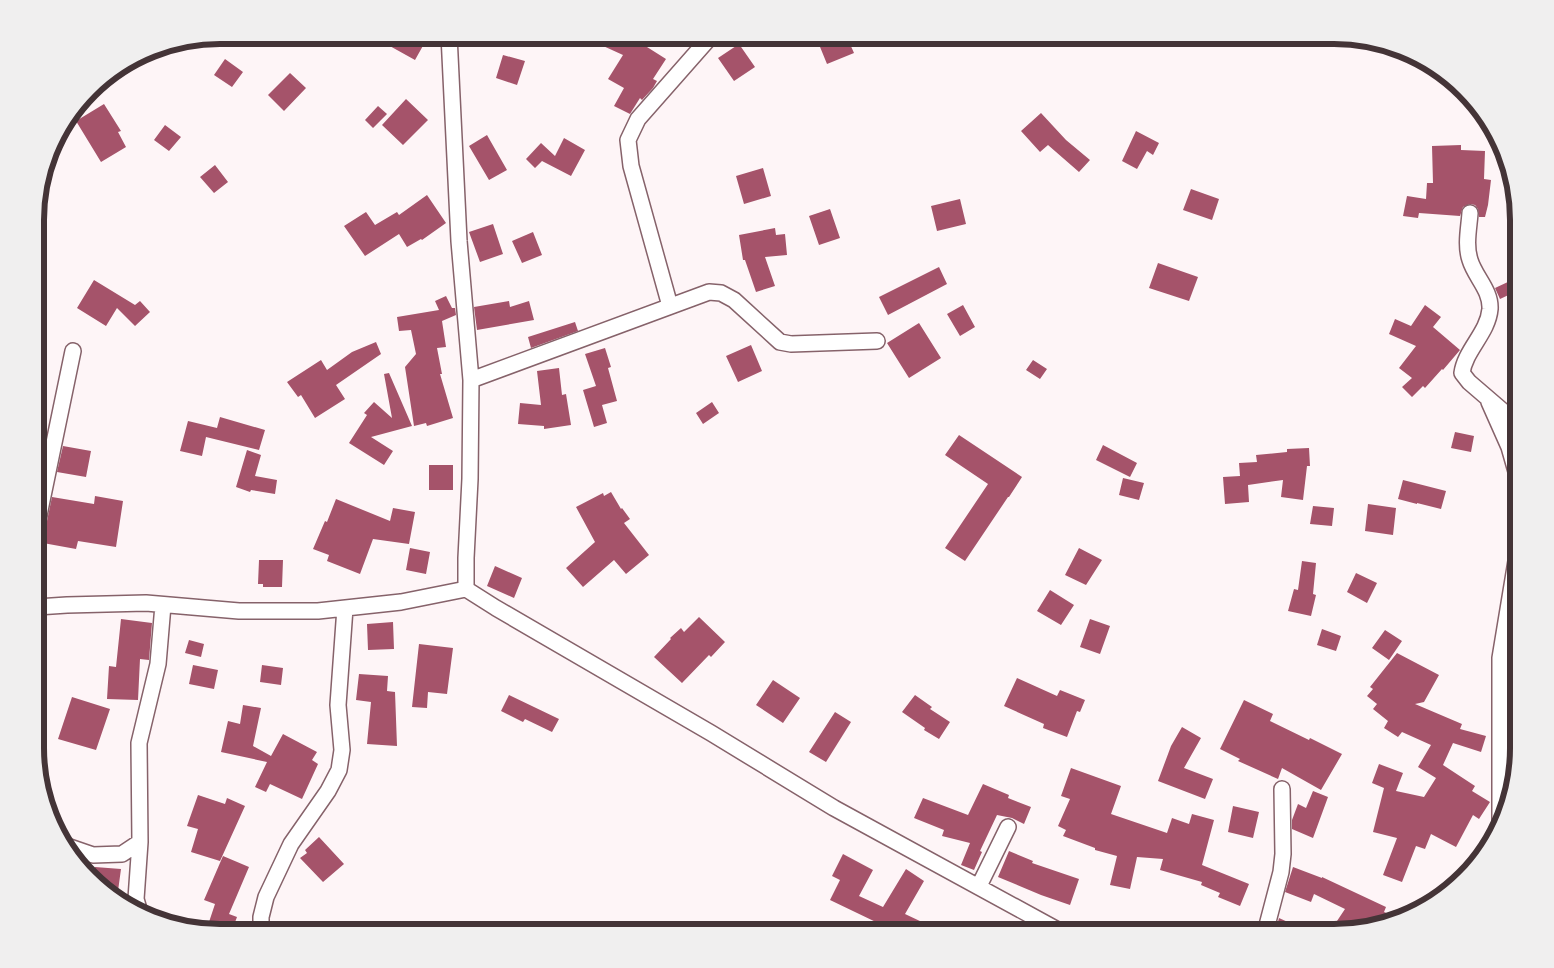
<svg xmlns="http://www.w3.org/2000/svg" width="1554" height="968" font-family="'Noto Sans',sans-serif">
<rect width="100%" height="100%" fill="#fef5f7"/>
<!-- building -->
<path fill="#a5536a" d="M 370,35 L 429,35 L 415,60 Z
M 579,35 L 628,35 L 666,59 L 653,79 L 657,81 L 653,88 L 642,100 L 640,98 L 630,114 L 614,106 L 624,88 L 608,79 L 623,55 Z
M 834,35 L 846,35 L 854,53 L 827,64 L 818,42 Z
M 739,44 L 755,67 L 734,81 L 718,58 Z
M 503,55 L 525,61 L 517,85 L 496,78 Z
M 225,59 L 243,72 L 232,87 L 214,75 Z
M 290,73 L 306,88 L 284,111 L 268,95 Z
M 406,99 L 428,120 L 403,145 L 382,125 Z
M 104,104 L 121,131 L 118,132 L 126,147 L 101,162 L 76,121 Z
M 378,106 L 387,114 L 373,128 L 365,120 Z
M 1041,113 L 1066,140 L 1090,160 L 1079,172 L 1048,145 L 1040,152 L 1021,131 Z
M 165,125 L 181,137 L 169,151 L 154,140 Z
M 1136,131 L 1159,143 L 1153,155 L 1147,151 L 1137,169 L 1122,161 Z
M 487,135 L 507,170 L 489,180 L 469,146 Z
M 564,138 L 585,150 L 571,176 L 542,161 L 535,168 L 526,159 L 541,143 L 555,156 Z
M 1461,145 L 1461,150 L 1485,151 L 1484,179 L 1491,180 L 1488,205 L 1485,217 L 1479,217 L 1478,209 L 1475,205 L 1470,204 L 1463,207 L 1460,216 L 1419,213 L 1418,218 L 1403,216 L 1407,196 L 1426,199 L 1427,183 L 1433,183 L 1432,146 Z
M 215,165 L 228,182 L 214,193 L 200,177 Z
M 763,168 L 771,196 L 744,204 L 736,176 Z
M 1191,189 L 1219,199 L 1212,220 L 1183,210 Z
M 427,195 L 446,223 L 422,240 L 421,239 L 407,247 L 399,234 L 365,256 L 344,226 L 366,212 L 375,225 L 397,212 L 399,215 Z
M 960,199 L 966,224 L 937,231 L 931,206 Z
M 830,209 L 840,238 L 819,245 L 809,216 Z
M 493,224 L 503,254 L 480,262 L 469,232 Z
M 775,228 L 776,235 L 785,234 L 787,255 L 765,257 L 775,286 L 756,292 L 745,260 L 743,260 L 739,235 Z
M 533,232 L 542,255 L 522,263 L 512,241 Z
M 1158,263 L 1198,277 L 1189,301 L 1149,288 Z
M 939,267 L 947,284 L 888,315 L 879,297 Z
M 94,280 L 135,305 L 140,301 L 150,312 L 135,326 L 117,308 L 106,326 L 77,308 Z
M 1510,281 L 1515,292 L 1500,299 L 1495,288 Z
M 446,296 L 452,308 L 455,308 L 456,315 L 442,321 L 446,347 L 437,348 L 442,374 L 440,374 L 453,418 L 427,426 L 426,423 L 414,426 L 405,367 L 416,354 L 411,330 L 399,331 L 397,317 L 439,310 L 435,301 Z
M 509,301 L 510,307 L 529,301 L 534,320 L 477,330 L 474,307 Z
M 963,305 L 975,327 L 960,336 L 947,314 Z
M 1425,305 L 1441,317 L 1433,327 L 1460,350 L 1443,370 L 1442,369 L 1425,388 L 1423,386 L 1412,397 L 1402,387 L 1412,378 L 1399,368 L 1416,346 L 1389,334 L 1395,319 L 1411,326 Z
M 575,322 L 578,331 L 531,348 L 528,337 Z
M 919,323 L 941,358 L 909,378 L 887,343 Z
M 376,342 L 381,354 L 336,385 L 345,399 L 315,418 L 301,395 L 298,397 L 287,382 L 321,360 L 327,370 L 352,352 Z
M 751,345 L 762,371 L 738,382 L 726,356 Z
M 605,348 L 611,367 L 608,368 L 617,401 L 602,405 L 607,423 L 594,427 L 583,390 L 596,386 L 585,354 Z
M 1033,360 L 1047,369 L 1040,379 L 1026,370 Z
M 559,368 L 562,395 L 566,394 L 571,425 L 544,429 L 544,426 L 518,424 L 520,403 L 541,405 L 537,371 Z
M 389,373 L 412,426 L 371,437 L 393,451 L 384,465 L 349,443 L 367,415 L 364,413 L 374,402 L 392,418 L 384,374 Z
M 712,402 L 719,413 L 703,424 L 696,413 Z
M 220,417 L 265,430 L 259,450 L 206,437 L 202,456 L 180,451 L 188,421 L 217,428 Z
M 1455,432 L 1474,436 L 1471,452 L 1451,448 Z
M 959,435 L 1022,477 L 1009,497 L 1008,497 L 965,561 L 945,548 L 988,484 L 945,455 Z
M 1103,445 L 1137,463 L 1130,477 L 1096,460 Z
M 63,446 L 91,451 L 86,477 L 57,472 Z
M 1309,448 L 1310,466 L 1307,466 L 1303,500 L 1281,497 L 1283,480 L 1248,485 L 1249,502 L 1225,504 L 1223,477 L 1240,476 L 1239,463 L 1257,462 L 1256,455 L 1287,452 L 1287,449 Z
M 247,450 L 261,455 L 255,476 L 277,480 L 275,494 L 251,490 L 250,492 L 236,487 Z
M 429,465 L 453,465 L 453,490 L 429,490 Z
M 1123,478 L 1144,483 L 1139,500 L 1119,495 Z
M 1403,480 L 1446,491 L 1441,509 L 1417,503 L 1417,504 L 1398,499 Z
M 611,492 L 621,509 L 622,508 L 630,519 L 624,523 L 649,555 L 626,574 L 614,560 L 583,587 L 566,568 L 595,542 L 576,507 L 603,493 L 604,496 Z
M 95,496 L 123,501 L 116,547 L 78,541 L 76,549 L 43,543 L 46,537 L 47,521 L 52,497 L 94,504 Z
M 336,499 L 390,521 L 393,508 L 415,512 L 409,544 L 373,539 L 360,574 L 327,561 L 329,555 L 313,549 L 325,521 L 327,522 Z
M 1368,504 L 1396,508 L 1393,535 L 1365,531 Z
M 1313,506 L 1334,508 L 1332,526 L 1310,524 Z
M 410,548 L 430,552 L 426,574 L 406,570 Z
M 1079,548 L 1102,560 L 1086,585 L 1065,575 Z
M 259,560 L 283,560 L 282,587 L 263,587 L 263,584 L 258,584 Z
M 1302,561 L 1316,563 L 1313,594 L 1316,595 L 1311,616 L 1288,611 L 1294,589 L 1298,590 Z
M 495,566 L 522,578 L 514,598 L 487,586 Z
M 1356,573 L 1377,583 L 1367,603 L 1347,592 Z
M 1050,590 L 1074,605 L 1061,625 L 1037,611 Z
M 699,617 L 725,642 L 711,657 L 709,655 L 682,683 L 654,657 L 671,639 L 670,638 L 681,628 L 684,632 Z
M 121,619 L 152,623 L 149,660 L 140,659 L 138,700 L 107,699 L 109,666 L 116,667 Z
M 1090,619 L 1110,626 L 1100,654 L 1080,647 Z
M 393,622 L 394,649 L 368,650 L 367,624 Z
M 1322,629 L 1341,636 L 1336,651 L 1317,645 Z
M 1385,630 L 1402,641 L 1389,660 L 1372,648 Z
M 189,640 L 204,644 L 201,657 L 185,653 Z
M 419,644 L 453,648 L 447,694 L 428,692 L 427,708 L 412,707 Z
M 1397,653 L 1439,675 L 1424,702 L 1415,704 L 1462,724 L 1460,729 L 1486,736 L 1481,752 L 1453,743 L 1443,765 L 1475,786 L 1472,791 L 1490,802 L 1479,819 L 1473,815 L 1456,847 L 1431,834 L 1425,849 L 1416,846 L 1402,882 L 1383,875 L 1397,838 L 1373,832 L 1384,788 L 1372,783 L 1379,764 L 1403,773 L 1396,791 L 1424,797 L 1436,778 L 1418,767 L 1431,745 L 1402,732 L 1398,737 L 1384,728 L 1388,721 L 1373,709 L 1377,704 L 1367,696 L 1373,689 L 1370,687 Z
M 193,665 L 218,670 L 214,689 L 189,684 Z
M 262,665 L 283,668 L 281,685 L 260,682 Z
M 359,674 L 388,676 L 387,691 L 395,692 L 397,746 L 367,744 L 371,702 L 356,700 Z
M 1017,678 L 1057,696 L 1060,690 L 1085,700 L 1080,712 L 1077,711 L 1067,737 L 1043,728 L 1044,724 L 1004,706 Z
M 773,680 L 800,698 L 783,723 L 756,705 Z
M 509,695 L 559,719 L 552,732 L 525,719 L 523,722 L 501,711 Z
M 915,695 L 932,707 L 930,709 L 950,722 L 939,739 L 924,730 L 925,728 L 902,712 Z
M 72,697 L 110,709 L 96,750 L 58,739 Z
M 1244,700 L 1273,714 L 1270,721 L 1309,740 L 1310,738 L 1342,754 L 1321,790 L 1282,768 L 1278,779 L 1238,761 L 1240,759 L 1220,749 Z
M 243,705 L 261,708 L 253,746 L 271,756 L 283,734 L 317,752 L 312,760 L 318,764 L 302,799 L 270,784 L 266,792 L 255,787 L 267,762 L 221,752 L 228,721 L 240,724 Z
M 835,712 L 851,722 L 826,762 L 809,752 Z
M 1182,727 L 1201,738 L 1184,768 L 1213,779 L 1205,799 L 1158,781 L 1171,746 Z
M 1071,768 L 1121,786 L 1111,814 L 1167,833 L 1172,818 L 1189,824 L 1192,814 L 1214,820 L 1202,865 L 1249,884 L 1240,906 L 1218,897 L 1220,893 L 1201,885 L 1202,882 L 1160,870 L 1163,859 L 1137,857 L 1130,889 L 1110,885 L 1117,856 L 1095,850 L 1095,848 L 1063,836 L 1066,830 L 1058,826 L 1070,799 L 1061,796 Z
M 983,784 L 1009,795 L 1008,798 L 1031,807 L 1024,824 L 1012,818 L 997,815 L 980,851 L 982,852 L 974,870 L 961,865 L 970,843 L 942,836 L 944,830 L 914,818 L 923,798 L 968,815 Z
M 1313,791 L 1328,797 L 1313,838 L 1292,829 L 1292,820 L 1298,804 L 1306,808 Z
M 198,795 L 225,804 L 227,798 L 245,806 L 220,861 L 191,852 L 198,829 L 187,826 Z
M 1233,806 L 1259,812 L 1253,838 L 1228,832 Z
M 319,837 L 344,864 L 323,882 L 300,858 L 307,853 L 305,850 Z
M 1009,851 L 1033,861 L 1032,863 L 1079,879 L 1070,905 L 1041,895 L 998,877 Z
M 843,854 L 873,870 L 859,896 L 883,907 L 906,869 L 924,881 L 905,914 L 922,922 L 917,933 L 876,933 L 880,924 L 830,900 L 840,880 L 832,876 Z
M 223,856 L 249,867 L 229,914 L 237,917 L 231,933 L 206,931 L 215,904 L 204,900 Z
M 95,867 L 121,869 L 118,891 L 105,890 L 94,878 Z
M 1293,867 L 1322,878 L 1322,877 L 1386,907 L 1384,912 L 1396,917 L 1346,933 L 1329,933 L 1345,909 L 1314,894 L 1311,902 L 1285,892 Z
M 1279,918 L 1312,933 L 1275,933 Z"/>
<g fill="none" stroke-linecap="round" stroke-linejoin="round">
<!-- minor casing -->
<g stroke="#86626a" stroke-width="18">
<path id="minor" d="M 449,35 L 459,241 L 471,380 L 470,479 L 466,558 L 466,589 L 496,608 L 711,733 L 834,808 L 1063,933
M 1470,213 C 1469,228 1465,245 1470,260 C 1475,277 1491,290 1490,309 C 1488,333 1465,350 1462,373 L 1469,382 L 1519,425
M 670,306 L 631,166 L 628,140 L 638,119 L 712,35
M 471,380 L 709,292 L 721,293 L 734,300 L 780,342 L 791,344 L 877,341
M 1489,402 L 1509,447 L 1519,482
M 37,536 L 38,520 L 73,351
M 37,590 L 38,607
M 37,607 L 67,605 L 146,603 L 239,611 L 318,611 L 401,602 L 466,589
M 1500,827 L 1500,658 L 1518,549 L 1519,532
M 64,845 L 93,855 L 122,854 L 140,842
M 979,886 L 1008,827
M 140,913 L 136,899 L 140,842 L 139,743 L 158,664 L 163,605
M 261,933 L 261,917 L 266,897 L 291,844 L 328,791 L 339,770 L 342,750 L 338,705 L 345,608
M 1265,933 L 1281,872 L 1283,854 L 1282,789"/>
</g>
<!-- minor -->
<use href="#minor" stroke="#fff" stroke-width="15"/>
</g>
<!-- crop -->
<path d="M0 0H1554V968H0ZM220 44H1334A176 176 0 0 1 1510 220V748A176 176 0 0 1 1334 924H220A176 176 0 0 1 44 748V220A176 176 0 0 1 220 44Z" fill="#f0efef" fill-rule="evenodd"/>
<path fill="none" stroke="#443437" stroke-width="6" d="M220 44H1334A176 176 0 0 1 1510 220V748A176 176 0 0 1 1334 924H220A176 176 0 0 1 44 748V220A176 176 0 0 1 220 44Z"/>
</svg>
